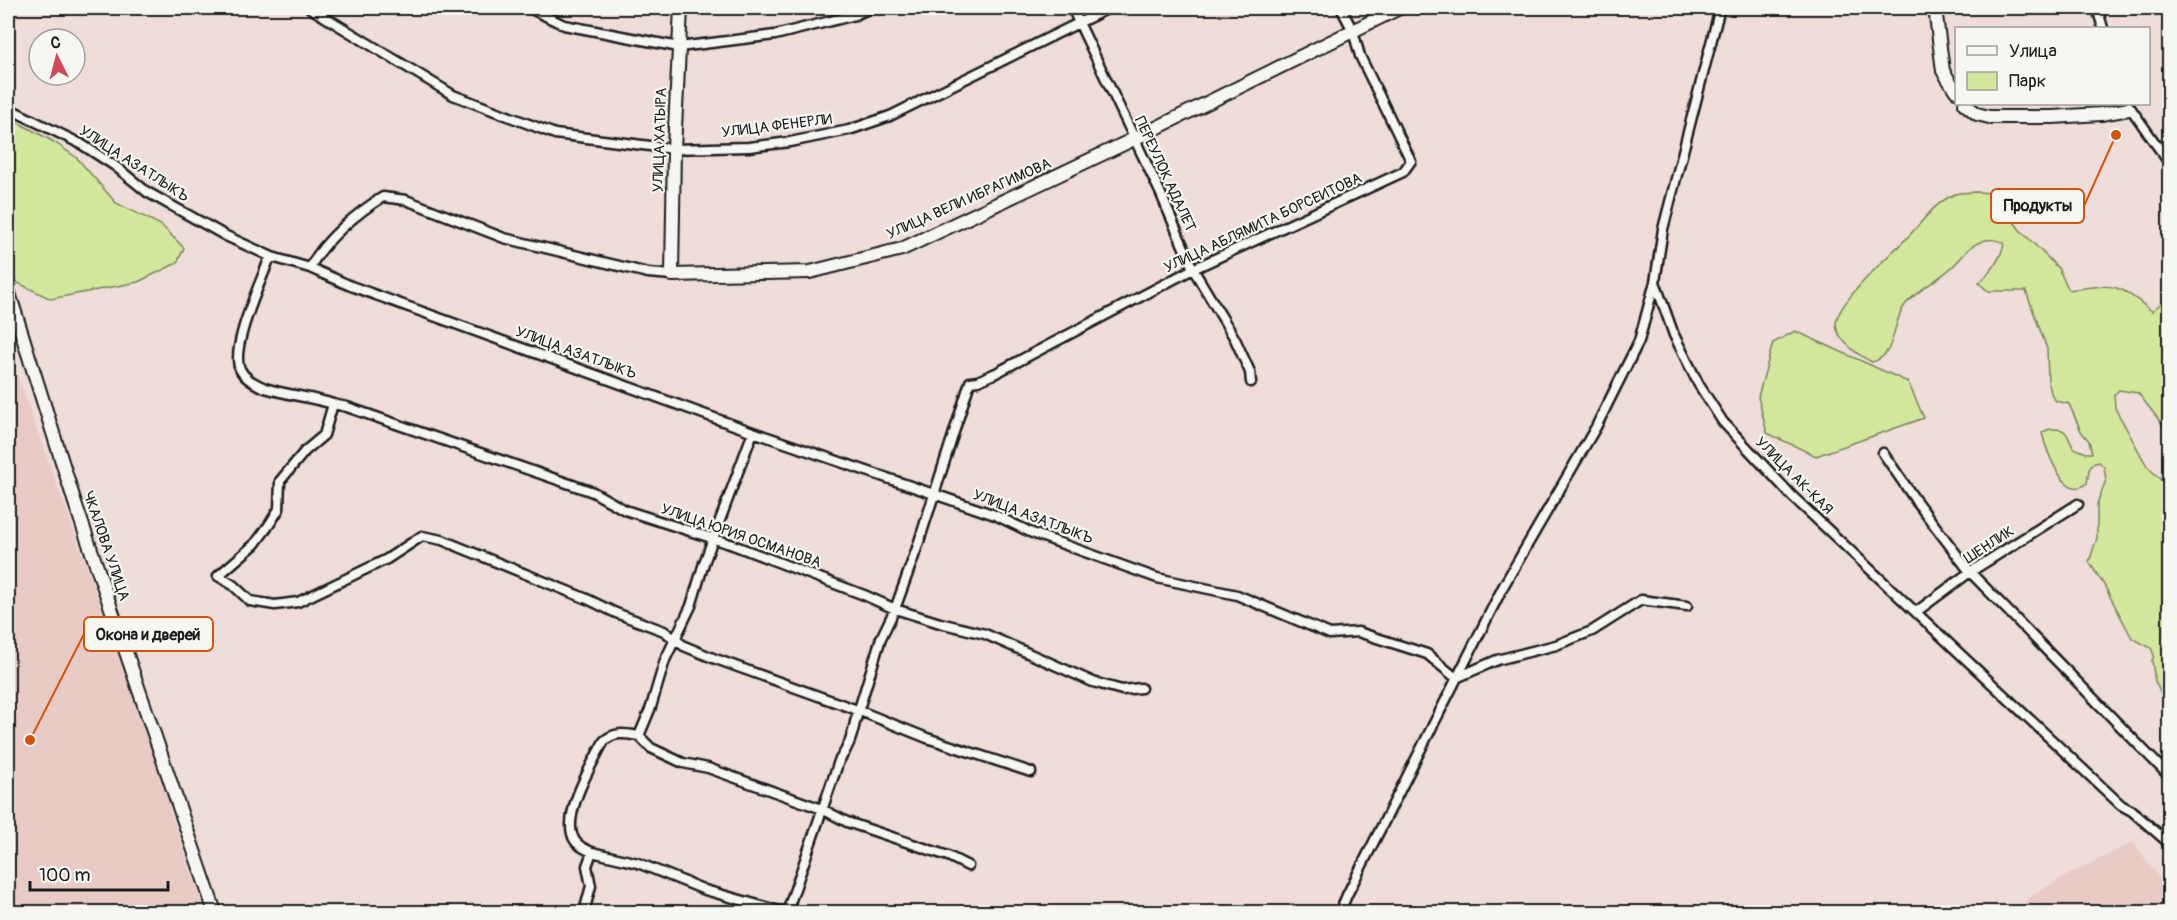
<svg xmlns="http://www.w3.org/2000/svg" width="2177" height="920" font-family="Pangolin,sans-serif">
<rect width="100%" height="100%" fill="#eeddd8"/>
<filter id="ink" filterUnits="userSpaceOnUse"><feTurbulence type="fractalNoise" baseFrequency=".0167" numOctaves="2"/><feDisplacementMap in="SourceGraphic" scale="12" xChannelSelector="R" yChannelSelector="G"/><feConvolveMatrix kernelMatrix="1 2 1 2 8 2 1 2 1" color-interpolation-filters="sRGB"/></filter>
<g filter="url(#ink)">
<!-- built -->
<path fill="#e9cbc6" d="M 8,350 L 161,771 L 170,810 L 205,912 L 8,912 Z
M 2133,842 L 2169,891 L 2169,912 L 2017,912 L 2031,896 L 2066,876 Z"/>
<!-- green -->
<path fill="#d3e89c" stroke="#78825c" stroke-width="1.5" d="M 8,117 L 54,142 L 77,158 L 116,203 L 161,225 L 184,248 L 177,263 L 138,282 L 51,299 L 16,282 L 8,264 Z
M 1975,192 L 1993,193 L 2020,230 L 2058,268 L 2069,290 C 2115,284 2115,282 2152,311 L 2169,297 L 2169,433 L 2138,393 L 2119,390 L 2114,395 L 2115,408 L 2147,466 L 2169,488 L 2169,711 L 2155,681 L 2152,661 L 2154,655 L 2151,648 L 2132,638 L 2104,585 L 2089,562 L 2097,538 L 2097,504 L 2106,480 L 2104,467 L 2099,462 L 2092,464 L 2089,470 L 2087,483 C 2064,503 2046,449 2042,433 C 2047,429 2050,429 2056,429 C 2069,429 2067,439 2074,448 L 2086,453 L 2092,453 L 2089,441 L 2081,431 L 2069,404 L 2056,401 L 2052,396 L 2048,381 L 2047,349 L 2026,291 L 1988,291 L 1979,283 C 1991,271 2001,260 2004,243 C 1995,239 1988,238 1978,243 C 1969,246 1964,255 1958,261 C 1944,278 1918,288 1905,305 C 1891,323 1897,356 1872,362 C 1858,355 1836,340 1836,323 C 1837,303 1891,253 1906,239 C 1921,224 1933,204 1953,195 C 1959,192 1968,193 1975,192 Z
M 1795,331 L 1908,382 L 1924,418 L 1816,456 L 1767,433 L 1758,397 L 1773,343 Z"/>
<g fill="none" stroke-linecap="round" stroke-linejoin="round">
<!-- street casing -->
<g stroke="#1c1c1c" stroke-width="13">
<path id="street" d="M 310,8 L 453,95 L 555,134 L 674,149 L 749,147 L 790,142 L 849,130 L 890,116 L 1109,8
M 529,8 L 564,25 L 679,47 L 775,35 L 855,15 L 870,8
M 1072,8 L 1160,192 L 1193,269 L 1235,339 L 1250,372 L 1251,382
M 1720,8 L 1663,229 L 1655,282 L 1674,335 L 1699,385 L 1723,422 L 1792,496 L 2121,805 L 2132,811 L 2170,844
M 2097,8 L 2103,28
M 2129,106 L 2170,164
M 8,108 L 81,144 L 115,166 L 147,192 L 226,236 L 272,257 L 310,268 L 351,286 L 753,432 L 995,515 L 1032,533 L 1157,578 L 1237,595 L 1330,634 L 1358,632 L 1427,654 L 1456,678 L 1497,660 L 1556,645 L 1592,631 L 1641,600 L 1687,606
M 272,257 L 268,262 C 260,284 230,348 240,369 C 244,378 255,384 265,388 C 287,395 311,397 333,404
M 310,268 C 323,241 358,212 383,197 L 406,200 L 504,238 L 648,273 L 672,275
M 1883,453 L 1916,501 L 1970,572 L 2170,777
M 1916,612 L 1970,572 L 2078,504
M 639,736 L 651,748 L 683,763 L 708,768 L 822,809 L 847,822 L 948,856 L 968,866
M 1031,772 L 927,738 L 860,711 L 713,658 L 684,646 L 664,631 L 616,613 L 587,599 L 442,540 L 422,536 L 387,559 L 298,602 L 275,605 L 250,601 L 233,585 L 218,576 L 255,544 L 269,525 L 279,509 L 280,481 L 305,451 L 324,435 L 333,404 L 347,407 L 593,492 L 625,510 L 733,545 L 864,595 L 895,609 L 940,623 L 985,634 L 1093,682 L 1122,690 L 1141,688
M 592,852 C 587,850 580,847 576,842 C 558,820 593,762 604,741 C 615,731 626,734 639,736 L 651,707 L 665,660 L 691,606 L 704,563 L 753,432
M 584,912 L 591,886 L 587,866 L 592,852 L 638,863 L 705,890 L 783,912
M 787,912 L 839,761 C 848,748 852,738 855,722 L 881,638 L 895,609 L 917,548 L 970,382 L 978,381 L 996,373 L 1193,269 L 1403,172 L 1411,161 L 1360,56 L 1353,31 L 1341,8
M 1340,912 L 1347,895 L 1504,585 L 1596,427 L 1639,341 L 1655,282"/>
</g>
<!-- secondary casing -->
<g stroke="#1c1c1c" stroke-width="16">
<path id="secondary" d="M 681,8 L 674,149 L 672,275 L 810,272 L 902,249 L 1134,139 L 1399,8
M 1935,8 L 1943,71 L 1956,91
M 1965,104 L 1977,114 L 1989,117 L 2053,117 L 2101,114 L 2129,109
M 8,290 L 76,506 L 215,912"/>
</g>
<!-- street -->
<use href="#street" stroke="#f6f6f2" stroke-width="8"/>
<!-- secondary -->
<use href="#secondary" stroke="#f6f6f2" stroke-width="12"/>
</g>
</g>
<g text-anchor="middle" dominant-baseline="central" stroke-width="4.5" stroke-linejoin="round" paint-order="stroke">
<!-- street labels -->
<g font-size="15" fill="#1c1c1c" stroke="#f6f6f2">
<text transform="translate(777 126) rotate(-7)">УЛИЦА ФЕНЕРЛИ</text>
<text transform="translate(660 140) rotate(-88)">УЛИЦА ХАТЫРА</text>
<text transform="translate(134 164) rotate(33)">УЛИЦА АЗАТЛЫКЪ</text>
<text transform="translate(1165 174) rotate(65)">ПЕРЕУЛОК АДАЛЕТ</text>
<text transform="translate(969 199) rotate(-24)">УЛИЦА ВЕЛИ ИБРАГИМОВА</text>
<text transform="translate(1263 223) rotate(-25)">УЛИЦА АБЛЯМИТА БОРСЕИТОВА</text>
<text transform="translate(576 353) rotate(20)">УЛИЦА АЗАТЛЫКЪ</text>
<text transform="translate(1794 476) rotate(45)">УЛИЦА АК-КАЯ</text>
<text transform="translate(1033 517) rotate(21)">УЛИЦА АЗАТЛЫКЪ</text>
<text transform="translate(741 536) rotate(19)">УЛИЦА ЮРИЯ ОСМАНОВА</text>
<text transform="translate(1989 545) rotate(-33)">ШЕНЛИК</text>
<text transform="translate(106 546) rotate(71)">ЧКАЛОВА УЛИЦА</text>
</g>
</g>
<!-- callouts -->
<path fill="none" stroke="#d4530e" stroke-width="2" d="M2116 135L2084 206M30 740L84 634"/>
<g fill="#d4530e" stroke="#f6f6f2" stroke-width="2">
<circle cx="2116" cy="135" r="6"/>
<circle cx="30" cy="740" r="6"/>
</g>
<g fill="#f6f6f2" stroke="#d4530e" stroke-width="2">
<rect x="1991" y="189" width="93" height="34" rx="6"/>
<rect x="84" y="617" width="129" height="34" rx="6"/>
</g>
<g font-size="16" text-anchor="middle" font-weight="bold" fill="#1c1c1c">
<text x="2038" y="211">Продукты</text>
<text x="148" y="640">Окона и дверей</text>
</g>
<!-- margin -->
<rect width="2177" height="920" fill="none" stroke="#f6f6f2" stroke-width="30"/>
<rect x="15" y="15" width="2147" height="890" fill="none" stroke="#1c1c1c" stroke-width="2" filter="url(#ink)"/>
<!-- legend -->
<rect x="1955" y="27" width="195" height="78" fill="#f6f6f2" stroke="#9f9f9c" stroke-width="1.5"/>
<rect x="1967" y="46" width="30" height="9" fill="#f6f6f2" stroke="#9f9f9c" stroke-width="1.5"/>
<text x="2009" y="57" font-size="18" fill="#1c1c1c">Улица</text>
<rect x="1967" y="72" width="30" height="18" fill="#d3e89c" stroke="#9f9f9c" stroke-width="1.5"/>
<text x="2009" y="87" font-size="18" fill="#1c1c1c">Парк</text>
<!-- north arrow -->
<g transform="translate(57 57) rotate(354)"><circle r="28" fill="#f6f6f2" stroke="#9f9f9c" stroke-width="1.5"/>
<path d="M0-4.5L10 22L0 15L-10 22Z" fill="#d1495b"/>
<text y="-9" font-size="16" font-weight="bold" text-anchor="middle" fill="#1c1c1c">С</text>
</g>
<!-- scale -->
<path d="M30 881v9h138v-9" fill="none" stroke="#1c1c1c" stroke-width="3"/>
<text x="39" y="881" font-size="18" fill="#1c1c1c" stroke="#f6f6f2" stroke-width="4.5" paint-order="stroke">100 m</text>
</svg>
